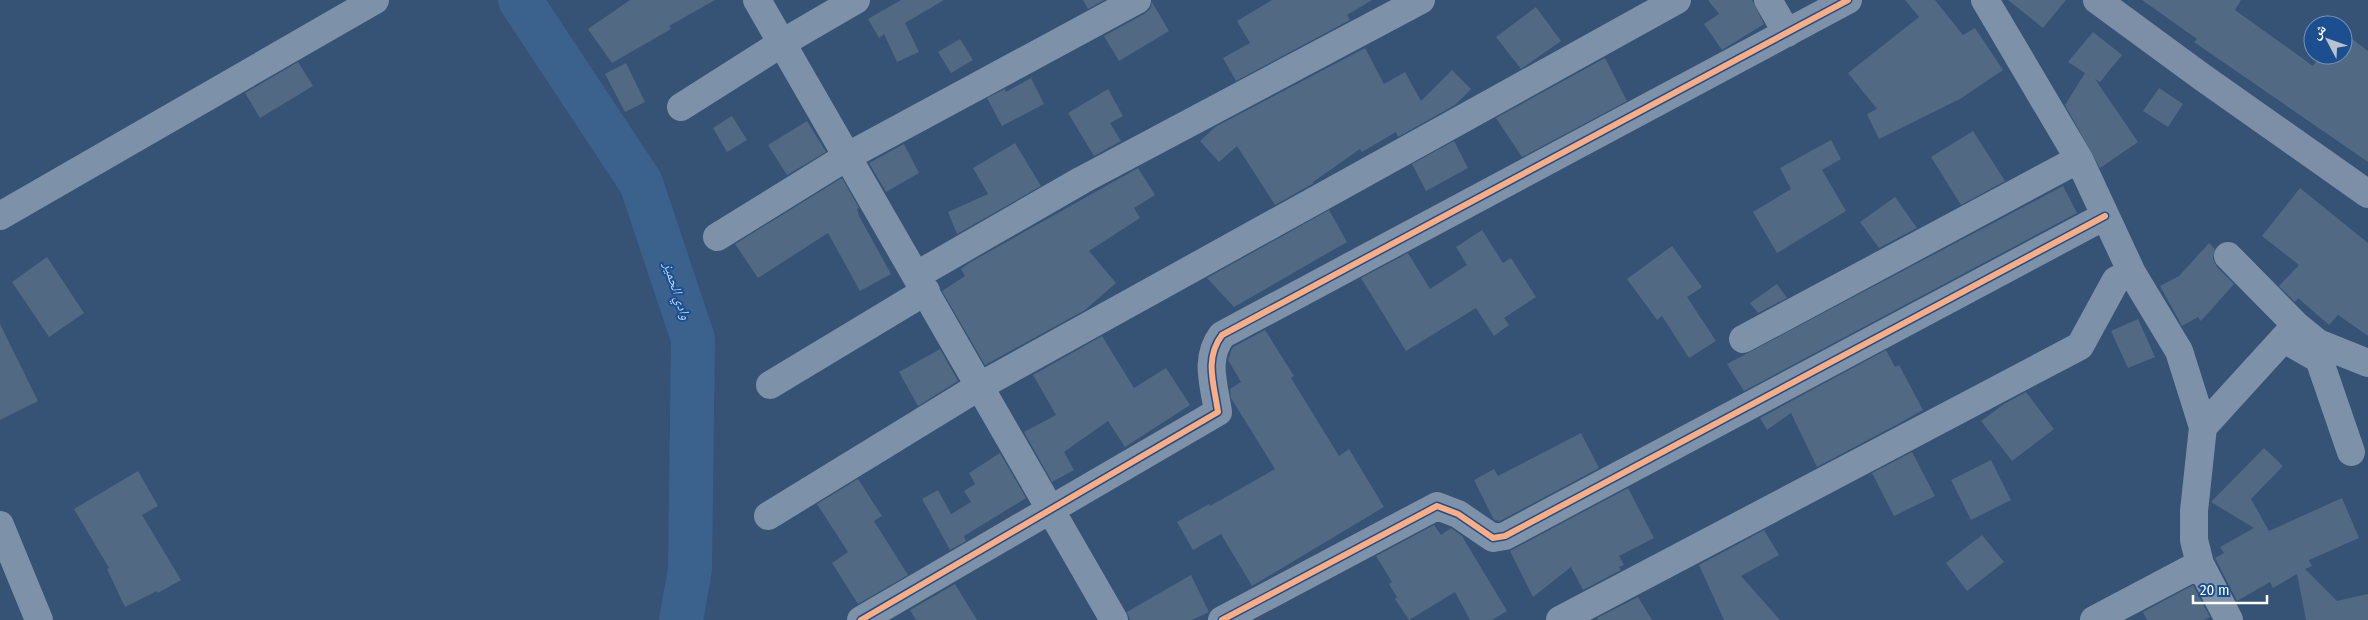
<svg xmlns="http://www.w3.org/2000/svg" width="2368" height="620" font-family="'Fira Sans Condensed','Noto Naskh Arabic',sans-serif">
<rect width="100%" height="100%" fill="#365274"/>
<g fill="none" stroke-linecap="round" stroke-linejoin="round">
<!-- river -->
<path stroke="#3b618d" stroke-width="44" d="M 520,0 L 641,183 L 693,339 L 690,569 L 681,620"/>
</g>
<!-- building -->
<path fill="#526984" d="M 630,0 L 715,0 L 669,26 L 671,29 L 612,63 L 588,29 Z
M 901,0 L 944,0 L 905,23 L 919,52 L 897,62 L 884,34 L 879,38 L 868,19 Z
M 1083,0 L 1104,0 L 1088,9 Z
M 1272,0 L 1372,0 L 1347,15 L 1350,20 L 1236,81 L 1223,58 L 1250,43 L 1237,21 Z
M 1708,0 L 1752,0 L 1764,24 L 1722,50 L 1704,24 L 1719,14 Z
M 1905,0 L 1935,0 L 1963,35 L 1975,28 L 2003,70 L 1960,99 L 1879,139 L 1867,114 L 1877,109 L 1848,73 L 1919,17 Z
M 2008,0 L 2066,0 L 2043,28 Z
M 2142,0 L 2241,0 L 2235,10 L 2313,66 L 2321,55 L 2343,55 L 2343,32 L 2368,51 L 2368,162 L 2194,42 L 2197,39 Z
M 1152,2 L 1169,31 L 1119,61 L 1104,36 L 1144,14 L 1150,9 Z
M 1536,7 L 1561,41 L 1521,69 L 1496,37 Z
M 2093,32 L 2122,55 L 2100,82 L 2095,79 L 2138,142 L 2100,168 L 2065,105 L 2085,73 L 2068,62 Z
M 960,39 L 973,60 L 951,73 L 938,52 Z
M 1365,48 L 1384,84 L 1405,72 L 1421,101 L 1452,70 L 1471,89 L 1455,105 L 1398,137 L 1396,132 L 1362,152 L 1360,149 L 1313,182 L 1314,183 L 1275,205 L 1237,146 L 1219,162 L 1200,141 L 1215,127 Z
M 1605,58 L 1627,101 L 1522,157 L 1496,118 Z
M 298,62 L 313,86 L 260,118 L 245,93 Z
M 626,63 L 645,102 L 625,112 L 605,74 Z
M 1031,78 L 1044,104 L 1002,126 L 987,98 L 1005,89 L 1006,92 Z
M 2159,88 L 2183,104 L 2168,127 L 2143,111 Z
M 1108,89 L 1123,116 L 1110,123 L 1121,141 L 1094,156 L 1068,113 Z
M 732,116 L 747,140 L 727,152 L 713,128 Z
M 807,121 L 826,152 L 787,175 L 768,145 Z
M 1973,131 L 2005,181 L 1961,205 L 1931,157 Z
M 1831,140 L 1841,159 L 1822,170 L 1846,211 L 1777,253 L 1753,212 L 1791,189 L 1780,168 Z
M 1454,141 L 1468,168 L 1426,191 L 1412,164 Z
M 1015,143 L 1041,186 L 957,234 L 948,212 L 988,194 L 973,168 Z
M 904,144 L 919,173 L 886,192 L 869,163 Z
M 1138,168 L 1155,195 L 1134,208 L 1140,218 L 1089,251 L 1116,283 L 1085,310 L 985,365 L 942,291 L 965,276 L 961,269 L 969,263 Z
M 842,178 L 859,208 L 857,209 L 859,216 L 891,274 L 860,291 L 828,233 L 758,278 L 735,244 Z
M 2063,186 L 2077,213 L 1744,391 L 1727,364 Z
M 2300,188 L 2368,243 L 2368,336 L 2338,315 L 2329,325 L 2298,298 L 2295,302 L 2279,286 L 2299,265 L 2262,236 Z
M 1895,197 L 1917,228 L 1879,248 L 1860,222 Z
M 1329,210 L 1347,242 L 1234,307 L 1207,278 Z
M 1482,230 L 1503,263 L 1511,258 L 1536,297 L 1504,318 L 1509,325 L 1494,336 L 1476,308 L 1406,351 L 1361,278 L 1408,253 L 1430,289 L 1467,265 L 1456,247 Z
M 2209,243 L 2215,249 L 2213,259 L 2217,267 L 2234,284 L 2201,321 L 2198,317 L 2182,326 L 2160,286 L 2179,276 Z
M 1672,246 L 1702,287 L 1687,297 L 1716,341 L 1689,358 L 1662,316 L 1657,320 L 1627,279 Z
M 47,257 L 84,313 L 49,337 L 12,282 Z
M 1777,284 L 1787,298 L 1758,313 L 1750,303 Z
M 2138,319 L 2155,357 L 2128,368 L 2111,331 Z
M 0,324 L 38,401 L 0,420 Z
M 1265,330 L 1294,376 L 1291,378 L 1339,456 L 1349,449 L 1384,507 L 1252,586 L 1221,534 L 1193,550 L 1177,522 L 1209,504 L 1210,506 L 1275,469 L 1231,398 L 1230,389 L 1241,382 L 1228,360 L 1231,351 L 1233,347 Z
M 1102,336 L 1134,388 L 1166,368 L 1190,405 L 1125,447 L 1108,421 L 1064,452 L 1074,470 L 1052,482 L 1024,432 L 1056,415 L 1033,375 Z
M 940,349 L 958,381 L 918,406 L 899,372 Z
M 1886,350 L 1895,367 L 1899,365 L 1923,410 L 1898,424 L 1817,467 L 1791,413 L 1767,430 L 1760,418 Z
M 2026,392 L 2054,429 L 2012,461 L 1981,421 L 2004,404 Z
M 1581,433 L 1599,468 L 1500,521 L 1494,520 L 1474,480 L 1494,469 L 1498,476 Z
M 2264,448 L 2283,466 L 2251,499 L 2269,531 L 2342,498 L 2359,538 L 2309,560 L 2312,566 L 2305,569 L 2337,601 L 2368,594 L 2368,620 L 2306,620 L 2297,574 L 2273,588 L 2270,582 L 2237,601 L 2215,558 L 2224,553 L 2220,547 L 2254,528 L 2211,502 Z
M 1912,452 L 1935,496 L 1894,516 L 1872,473 Z
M 1000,453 L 1026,498 L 964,536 L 966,541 L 950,550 L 922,499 L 938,490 L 951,514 L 971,502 L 964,491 L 975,484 L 969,473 Z
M 1991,460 L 2011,500 L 1971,520 L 1951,480 Z
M 138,471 L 158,506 L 142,515 L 181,580 L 158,593 L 157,591 L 125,607 L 107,569 L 109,568 L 74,509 Z
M 858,479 L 882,516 L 874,521 L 908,575 L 858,604 L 832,563 L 848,552 L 817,504 Z
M 1628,488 L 1654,538 L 1619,556 L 1624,565 L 1619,567 L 1621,570 L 1583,590 L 1571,567 L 1533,597 L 1510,551 Z
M 1434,525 L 1441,535 L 1451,528 L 1462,536 L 1507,611 L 1492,620 L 1470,620 L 1455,592 L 1409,620 L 1395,599 L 1397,597 L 1389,584 L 1392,582 L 1376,556 Z
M 1764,530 L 1779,555 L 1741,576 L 1780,620 L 1724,620 L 1699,565 Z
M 1982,535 L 2004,562 L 1967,591 L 1946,563 Z
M 1191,575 L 1209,612 L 1192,620 L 1130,620 L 1127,612 Z
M 955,584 L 977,620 L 916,620 L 910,610 Z
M 2193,585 L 2210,617 L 2204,620 L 2147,620 L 2143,612 Z
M 1638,597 L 1652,620 L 1598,620 L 1597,618 Z"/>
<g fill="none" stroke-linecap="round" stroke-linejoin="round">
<!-- minor -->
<path stroke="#7d92a8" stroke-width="28" d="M 757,0 L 1114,620
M 1768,0 L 1787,33
M 1985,0 L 2079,159 L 2132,273 L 2179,351 L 2203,427 L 2194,511 L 2194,540 L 2200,564 L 2229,620
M 681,107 L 782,43 L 856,0
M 0,216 L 375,0
M 717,237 L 848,156 L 1137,0
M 2228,256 L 2296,325 L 2318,343 L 2368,363
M 917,275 L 1082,180 L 1421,0
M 1743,339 L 2079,159
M 2291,343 L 2319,359 L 2351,452
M 770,385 L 926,291
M 2203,427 L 2296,325
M 768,516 L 980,386 L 1677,0
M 0,525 L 39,620
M 861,620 L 1218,412 C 1214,384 1204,359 1222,335 L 1848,0
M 1222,620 L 1437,506 L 1458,514 L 1493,538 L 1505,536 L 2105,216
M 1560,620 L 2080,346 L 2116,280 L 2132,273
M 2094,620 L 2200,564"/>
<!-- major -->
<path stroke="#7d8ea7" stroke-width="28" d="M 2097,0 L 2202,77 L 2368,194"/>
<!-- cycleway casing -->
<g stroke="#1b4f8f" stroke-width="9">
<path id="cycleway" d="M 861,620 L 1218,412 C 1214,384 1204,359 1222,335 L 1848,0
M 1222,620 L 1437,506 L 1458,514 L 1493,538 L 1505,536 L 2105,216"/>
</g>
<!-- cycleway -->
<use href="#cycleway" stroke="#ffac80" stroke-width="6"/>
</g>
<g text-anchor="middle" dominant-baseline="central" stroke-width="4" stroke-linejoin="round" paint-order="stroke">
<!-- water labels -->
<g font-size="14" font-style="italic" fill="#b5d3f5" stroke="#1b4f8f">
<text transform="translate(677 291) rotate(72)">وادي الحميز</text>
</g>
</g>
<!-- north arrow -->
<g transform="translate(2328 40) rotate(311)"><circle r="24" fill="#1b4f8f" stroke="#7695bc"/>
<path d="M0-4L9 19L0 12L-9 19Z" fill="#b9c2ce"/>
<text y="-8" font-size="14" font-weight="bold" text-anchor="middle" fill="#ffffff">ش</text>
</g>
<!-- scale -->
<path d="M2193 595v8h74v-8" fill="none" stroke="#ffffff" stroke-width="2.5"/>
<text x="2200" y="595" font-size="15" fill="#ffffff" stroke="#1b4f8f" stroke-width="4" paint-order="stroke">20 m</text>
</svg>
